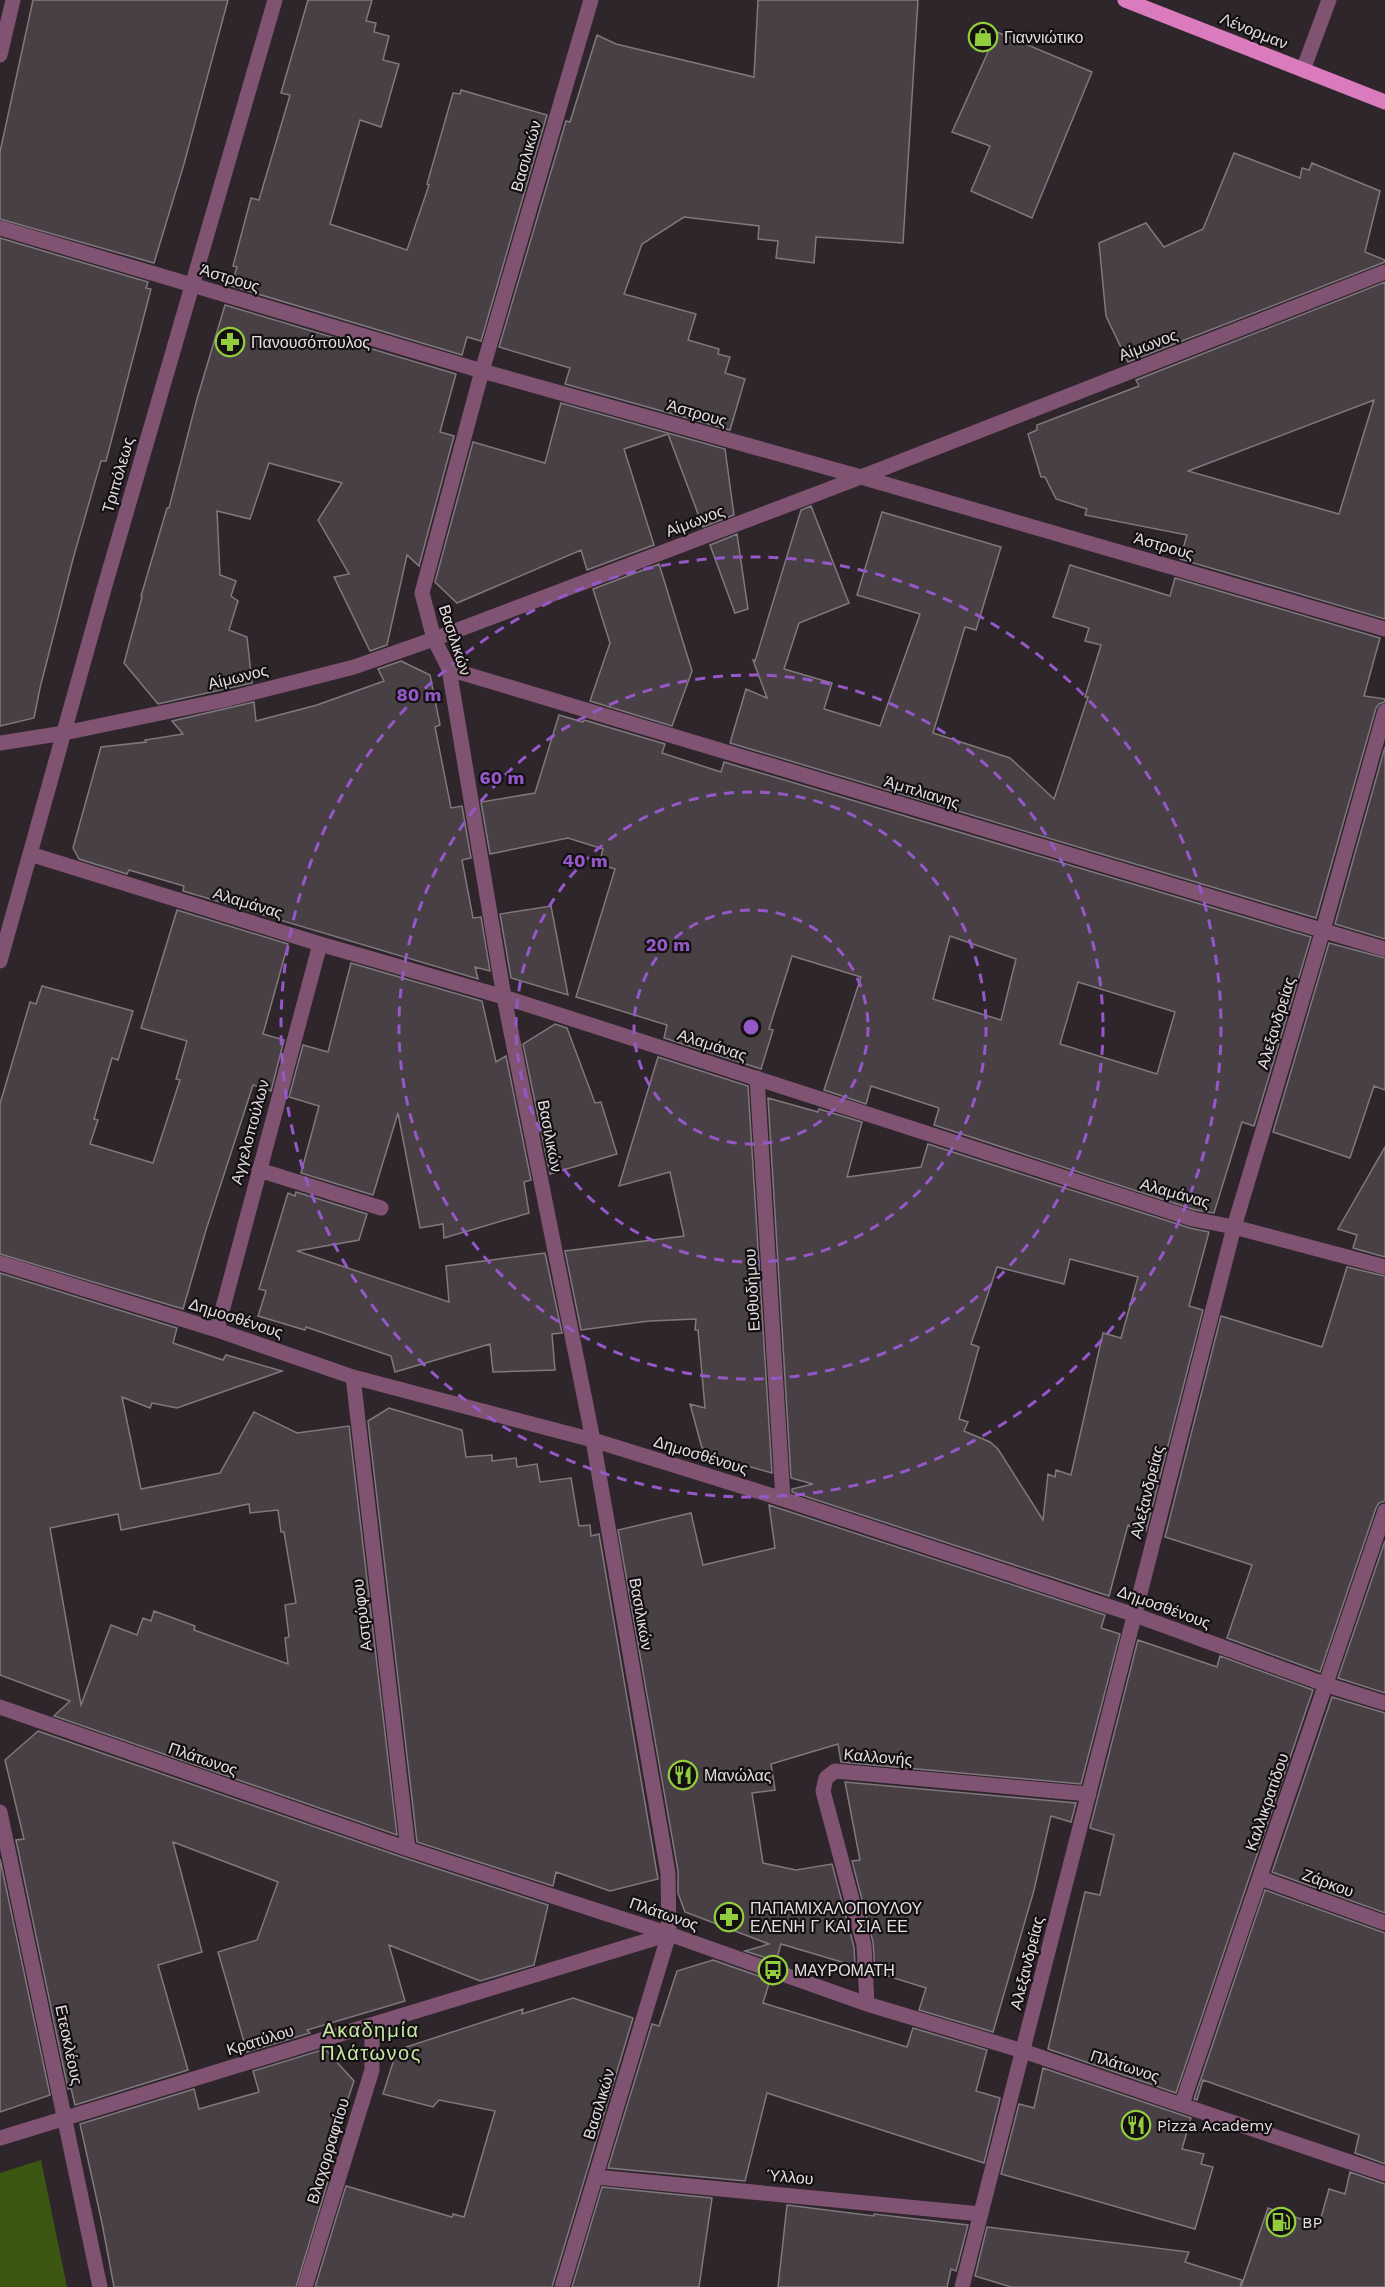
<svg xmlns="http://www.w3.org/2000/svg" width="1385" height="2287" font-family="'Work Sans',sans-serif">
<rect width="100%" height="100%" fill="#2e262b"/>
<!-- green -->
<path fill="#3b5712" d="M 41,2160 L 67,2287 L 0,2287 L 0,2173 Z"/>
<!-- building -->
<path fill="#484045" stroke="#81787e" stroke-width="1.5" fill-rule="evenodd" d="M 33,0 L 228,0 L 184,164 L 154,263 L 0,219 L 0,152 Z
M 308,0 L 372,0 L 366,21 L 376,23 L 374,32 L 389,36 L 383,60 L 399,64 L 381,127 L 360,120 L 330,224 L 407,250 L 429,185 L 427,184 L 453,93 L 460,94 L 461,90 L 547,115 L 481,341 L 467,337 L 462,355 L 231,286 L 237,267 L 233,266 L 251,198 L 259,200 L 290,95 L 281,93 Z
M 758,0 L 918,0 L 903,243 L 816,237 L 814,263 L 776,258 L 778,241 L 758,239 L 759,226 L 684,217 L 642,244 L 624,294 L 696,314 L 688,340 L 719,349 L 718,354 L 730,357 L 725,373 L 745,379 L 730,430 L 565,384 L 570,368 L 499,347 L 566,121 L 570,122 L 597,35 L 616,44 L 754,77 Z
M 997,32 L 1092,72 L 1032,218 L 971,191 L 990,146 L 952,132 Z
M 1234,153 L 1300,178 L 1302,168 L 1309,170 L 1312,163 L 1380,191 L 1365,252 L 1385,260 L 1385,262 L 1128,362 L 1106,316 L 1099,243 L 1146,223 L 1164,247 L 1203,229 Z
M 0,238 L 148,282 L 146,288 L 151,289 L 106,461 L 101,461 L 73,559 L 40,688 L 34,718 L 0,726 Z
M 1385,282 L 1385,619 L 1180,559 L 1187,535 L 1085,515 L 1087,509 L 1056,499 L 1045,477 L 1041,477 L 1028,434 L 1037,430 L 1037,425 L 1139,386 L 1136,380 ZM 1374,400 L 1339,514 L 1188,471 Z
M 225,305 L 456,374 L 440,432 L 454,436 L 419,566 L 407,555 L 387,645 L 370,651 L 334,577 L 349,574 L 318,520 L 342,483 L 269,463 L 250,519 L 217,511 L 220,575 L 236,581 L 231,596 L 238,601 L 229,630 L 247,637 L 252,683 L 158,704 L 124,663 L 142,597 L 141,596 L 167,508 L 169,508 L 197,399 Z
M 561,403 L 725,449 L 734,515 L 703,527 L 668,434 L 624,449 L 654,545 L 587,570 L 581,550 L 457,603 L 435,582 L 473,442 L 545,463 Z
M 811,506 L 849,603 L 799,623 L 784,669 L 832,683 L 824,709 L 880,726 L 920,614 L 857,595 L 882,512 L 1001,547 L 976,630 L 965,627 L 933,733 L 1010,758 L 1054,799 L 1088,697 L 1085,697 L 1101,645 L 1085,641 L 1089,628 L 1053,617 L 1070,565 L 1170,596 L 1175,578 L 1380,638 L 1364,696 L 1385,699 L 1385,702 L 1379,704 L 1376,708 L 1316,918 L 730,743 L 746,689 L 767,698 L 753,660 L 755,661 L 801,510 Z
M 737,534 L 748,609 L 735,613 L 710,545 Z
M 659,564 L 692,671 L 672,726 L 590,701 L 610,643 L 593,589 Z
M 401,661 L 430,675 L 440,725 L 435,727 L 451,808 L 462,806 L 471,858 L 462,860 L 473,918 L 481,917 L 490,971 L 475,967 L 478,979 L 183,891 L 184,886 L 129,870 L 127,874 L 79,859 L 73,848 L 101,747 L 146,742 L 145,740 L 183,734 L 172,721 L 254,702 L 256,721 L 317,705 L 384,681 L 378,669 Z
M 559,715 L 583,722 L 584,720 L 665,744 L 662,753 L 721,772 L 724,762 L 1311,937 L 1254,1126 L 1242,1122 L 1214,1213 L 1195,1210 L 934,1125 L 939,1108 L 871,1086 L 866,1104 L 824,1090 L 861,977 L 792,956 L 769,1029 L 773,1030 L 761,1069 L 664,1038 L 667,1025 L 576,997 L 615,869 L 599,864 L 603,849 L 568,838 L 490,854 L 481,802 L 535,793 ZM 950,936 L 1016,959 L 1001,1020 L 933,999 ZM 1078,982 L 1175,1012 L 1157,1074 L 1060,1044 Z
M 1385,747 L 1385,939 L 1335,924 Z
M 551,906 L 568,995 L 511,978 L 500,914 Z
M 177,910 L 288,944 L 263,1034 L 284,1040 L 271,1091 L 253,1085 L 206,1230 L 183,1309 L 0,1254 L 0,1104 L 30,1002 L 36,1004 L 42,986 L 133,1011 L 118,1060 L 112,1058 L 94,1119 L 98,1120 L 90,1144 L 153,1163 L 180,1080 L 176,1079 L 187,1041 L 141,1028 Z
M 1329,943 L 1385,958 L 1385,1090 L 1374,1086 L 1350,1158 L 1273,1132 Z
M 351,963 L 482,1001 L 496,1062 L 506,1056 L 531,1180 L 524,1182 L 529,1213 L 444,1238 L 443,1224 L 420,1228 L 398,1113 L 373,1195 L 301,1173 L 319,1106 L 289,1097 L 303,1045 L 328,1052 Z
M 555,1024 L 567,1028 L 595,1103 L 601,1102 L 617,1154 L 550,1174 L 523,1044 Z
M 658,1057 L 748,1086 L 772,1473 L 708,1455 L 707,1449 L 702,1448 L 690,1404 L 705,1408 L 698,1330 L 695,1330 L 696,1319 L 649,1321 L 581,1330 L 565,1251 L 684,1236 L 670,1172 L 619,1186 Z
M 768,1098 L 818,1112 L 819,1109 L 862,1122 L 847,1177 L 921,1167 L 928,1144 L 1190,1228 L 1209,1232 L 1189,1306 L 1203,1310 L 1146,1531 L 1128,1525 L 1109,1596 L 792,1492 L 792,1489 L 813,1484 L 791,1478 ZM 1070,1259 L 1138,1277 L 1121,1338 L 1103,1333 L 1071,1475 L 1056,1470 L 1055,1477 L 1048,1474 L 1043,1520 L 998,1449 L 990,1442 L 964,1431 L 968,1422 L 959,1419 L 979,1347 L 971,1344 L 997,1267 L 1064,1284 Z
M 1385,1147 L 1385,1257 L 1353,1248 L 1357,1235 L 1338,1229 Z
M 296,1192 L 367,1214 L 359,1240 L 297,1251 L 449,1302 L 446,1266 L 545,1253 L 562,1333 L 552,1334 L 555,1370 L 493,1372 L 490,1344 L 395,1372 L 391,1356 L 306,1327 L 305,1330 L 258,1316 L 266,1291 L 259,1289 L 288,1193 L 295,1196 Z
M 1347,1267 L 1385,1276 L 1385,1501 L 1379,1503 L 1376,1508 L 1320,1672 L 1227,1638 L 1252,1565 L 1165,1537 L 1221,1316 L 1322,1347 Z
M 0,1273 L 177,1328 L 173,1343 L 223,1360 L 226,1355 L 282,1371 L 177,1408 L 152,1403 L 150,1408 L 122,1397 L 141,1489 L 220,1473 L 254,1412 L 297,1433 L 349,1426 L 397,1835 L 54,1716 L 70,1701 L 0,1675 ZM 249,1504 L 250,1513 L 278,1510 L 281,1532 L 284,1532 L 296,1603 L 285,1605 L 289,1637 L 285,1638 L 288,1664 L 194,1630 L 195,1626 L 154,1611 L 151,1621 L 143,1618 L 137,1635 L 111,1625 L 81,1705 L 50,1528 L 118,1514 L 121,1530 Z
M 389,1408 L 462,1430 L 466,1457 L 492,1455 L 492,1461 L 516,1458 L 517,1467 L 537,1464 L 540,1482 L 571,1478 L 579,1526 L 590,1525 L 591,1536 L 599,1534 L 658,1879 L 610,1891 L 556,1872 L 553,1886 L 417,1842 L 368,1421 Z
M 769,1505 L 1105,1615 L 1101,1628 L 1120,1634 L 1081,1784 L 841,1762 L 838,1744 L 771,1764 L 775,1790 L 752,1793 L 763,1863 L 796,1870 L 832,1864 L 854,1947 L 855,1966 L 781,1944 L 776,1961 L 745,1951 L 769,1944 L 685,1912 L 678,1893 L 678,1871 L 618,1530 L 691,1513 L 703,1565 L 775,1548 Z
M 1385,1541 L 1385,1693 L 1338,1678 Z
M 1138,1640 L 1217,1667 L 1220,1656 L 1313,1690 L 1176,2093 L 1048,2049 L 1085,1892 L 1100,1895 L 1114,1835 L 1090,1828 Z
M 1332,1697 L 1385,1713 L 1385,1913 L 1272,1872 Z
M 38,1731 L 405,1858 L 548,1905 L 534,1965 L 480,1981 L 389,1945 L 405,2001 L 307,2030 L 310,2033 L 247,2052 L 218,1952 L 257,1940 L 278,1882 L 173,1842 L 202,1952 L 158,1965 L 188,2070 L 75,2105 L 71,2088 L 68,2089 L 16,1840 L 24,1839 L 5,1760 Z
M 845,1782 L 1076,1803 L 1071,1822 L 1051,1816 L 1034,1890 L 993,2032 L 919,2010 L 926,1988 L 875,1972 L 873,1942 L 852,1861 L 860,1860 Z
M 0,1859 L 50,2095 L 0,2112 Z
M 1265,1890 L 1385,1933 L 1385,2164 L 1355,2153 L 1359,2135 L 1203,2080 L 1197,2100 L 1194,2099 Z
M 713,1960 L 770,1980 L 763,2003 L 907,2047 L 913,2028 L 987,2050 L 976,2091 L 1000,2098 L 984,2163 L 767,2093 L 745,2181 L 608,2168 L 652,2024 L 659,2026 L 677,1971 Z
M 573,1998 L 633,2018 L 552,2287 L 315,2287 L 346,2186 L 452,2217 L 453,2214 L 464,2217 L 495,2111 L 439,2100 L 433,2107 L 383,2094 L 397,2050 L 523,2009 L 522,2014 Z
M 325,2049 L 354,2081 L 321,2179 L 328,2181 L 296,2287 L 114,2287 L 102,2223 L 80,2124 L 194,2089 L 199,2109 L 259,2092 L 253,2071 Z
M 1043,2068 L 1191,2118 L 1182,2149 L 1204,2154 L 1201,2164 L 1213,2167 L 1195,2229 L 1001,2174 L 1019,2104 L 1034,2108 Z
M 1350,2172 L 1385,2184 L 1385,2287 L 1241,2287 L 1268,2208 L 1319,2225 L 1329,2189 L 1345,2194 Z
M 602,2187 L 712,2198 L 699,2287 L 572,2287 Z
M 787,2205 L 874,2216 L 874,2214 L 968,2225 L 956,2271 L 951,2269 L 947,2287 L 778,2287 Z
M 987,2227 L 1189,2252 L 1185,2262 L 1242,2280 L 1240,2287 L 1011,2287 L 975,2276 Z"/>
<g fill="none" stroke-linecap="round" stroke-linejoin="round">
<!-- minor -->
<path stroke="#815373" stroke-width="15" d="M 0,55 L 13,0
M 1303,70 L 1329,0
M 0,228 L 482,371 L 861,477 L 1385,629
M 449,669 L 1385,949
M 0,743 L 64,733 L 224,700 L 354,667 L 434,639 L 861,477 L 1385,272
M 30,854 L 320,944 L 504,997 L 1193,1219 L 1234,1227 L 1385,1267
M 0,961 L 104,589 L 275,0
M 757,1078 L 783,1499
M 259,1170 L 381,1208
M 0,1263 L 217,1330 L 353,1377 L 593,1440 L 783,1499 L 1135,1615 L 1327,1685 L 1385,1703
M 217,1330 L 320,944
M 353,1377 L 408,1849
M 0,1707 L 408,1849 L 669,1934 L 867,2004 L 1023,2051 L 1385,2174
M 0,1812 L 100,2287
M 1260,1878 L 1385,1923
M 867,2004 L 864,1945 L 823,1791 L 826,1778 L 835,1771 L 1089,1794
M 1182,2104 L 1385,1511
M 0,2138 L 669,1934
M 596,2177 L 981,2214
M 305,2287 L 372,2070 L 372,2025
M 562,2287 L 669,1934 L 668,1873 L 593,1440 L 504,997 L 449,669 L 434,639 L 422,593 L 482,371 L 591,0
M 962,2287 L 1234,1227 L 1323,930 L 1385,711"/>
<!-- major -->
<path stroke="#d97bbd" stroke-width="15" d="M 1125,0 L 1385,102"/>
</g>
<!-- distance rings -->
<g fill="none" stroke="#9558c8" stroke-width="3" stroke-dasharray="10 8">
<circle cx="751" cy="1027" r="117"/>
<circle cx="751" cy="1027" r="235"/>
<circle cx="751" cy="1027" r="352"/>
<circle cx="751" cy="1027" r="470"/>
</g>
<!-- icons -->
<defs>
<g id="shop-ring" transform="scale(1.5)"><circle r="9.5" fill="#141012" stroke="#92cd3e" stroke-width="1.5"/><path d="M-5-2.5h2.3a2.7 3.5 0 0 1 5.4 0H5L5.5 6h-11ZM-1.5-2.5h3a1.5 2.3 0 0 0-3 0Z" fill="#92cd3e"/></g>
<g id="pharmacy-ring" transform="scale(1.5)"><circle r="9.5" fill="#141012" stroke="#92cd3e" stroke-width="1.5"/><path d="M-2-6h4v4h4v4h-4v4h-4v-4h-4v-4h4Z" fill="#92cd3e"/></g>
<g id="restaurant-ring" transform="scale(1.5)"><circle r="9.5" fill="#141012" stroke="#92cd3e" stroke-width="1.5"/><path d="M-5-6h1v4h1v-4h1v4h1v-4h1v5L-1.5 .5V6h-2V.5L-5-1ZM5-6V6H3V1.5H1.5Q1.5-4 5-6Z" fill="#92cd3e"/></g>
<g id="bus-ring" transform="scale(1.5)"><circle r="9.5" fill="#141012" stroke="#92cd3e" stroke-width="1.5"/><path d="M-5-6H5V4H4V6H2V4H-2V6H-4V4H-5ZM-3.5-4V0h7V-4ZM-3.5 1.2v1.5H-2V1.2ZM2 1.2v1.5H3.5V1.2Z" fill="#92cd3e"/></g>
<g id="fuel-ring" transform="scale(1.5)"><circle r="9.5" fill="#141012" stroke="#92cd3e" stroke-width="1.5"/><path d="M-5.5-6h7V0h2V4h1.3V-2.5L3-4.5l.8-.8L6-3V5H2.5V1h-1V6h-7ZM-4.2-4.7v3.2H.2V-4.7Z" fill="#92cd3e"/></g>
</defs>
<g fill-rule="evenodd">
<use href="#shop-ring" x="983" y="37"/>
<use href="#pharmacy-ring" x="230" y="342"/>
<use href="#restaurant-ring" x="683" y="1775"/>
<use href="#pharmacy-ring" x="729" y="1917"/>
<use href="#bus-ring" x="773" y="1970"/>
<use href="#restaurant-ring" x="1136" y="2125"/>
<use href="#fuel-ring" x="1281" y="2222"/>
</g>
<g text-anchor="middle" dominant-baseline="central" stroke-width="4.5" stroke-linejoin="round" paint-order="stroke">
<!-- street labels -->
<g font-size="16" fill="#e3dee1" stroke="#141012">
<text transform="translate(1254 31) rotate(22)">Λένορμαν</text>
<text transform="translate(526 156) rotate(-74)">Βασιλικών</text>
<text transform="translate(230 278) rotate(17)">Άστρους</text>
<text transform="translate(1148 345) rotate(-21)">Αίμωνος</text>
<text transform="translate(697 413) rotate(16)">Άστρους</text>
<text transform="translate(118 475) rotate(-74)">Τριπόλεως</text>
<text transform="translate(695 521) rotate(-21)">Αίμωνος</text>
<text transform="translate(1164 546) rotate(16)">Άστρους</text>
<text transform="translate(455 640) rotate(72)">Βασιλικών</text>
<text transform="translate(238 677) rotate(-14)">Αίμωνος</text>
<text transform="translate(922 792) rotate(17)">Άμπλιανης</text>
<text transform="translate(248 903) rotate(17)">Αλαμάνας</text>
<text transform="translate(1276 1023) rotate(-73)">Αλεξανδρείας</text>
<text transform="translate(712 1045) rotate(18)">Αλαμάνας</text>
<text transform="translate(250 1132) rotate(-75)">Αγγελοπούλων</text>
<text transform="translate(550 1136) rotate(79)">Βασιλικών</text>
<text transform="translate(1175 1193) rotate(16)">Αλαμάνας</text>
<text transform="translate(752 1290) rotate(-93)">Ευθυδήμου</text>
<text transform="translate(236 1318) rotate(18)">Δημοσθένους</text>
<text transform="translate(701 1455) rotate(17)">Δημοσθένους</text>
<text transform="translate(1147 1492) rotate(-76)">Αλεξανδρείας</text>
<text transform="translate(1164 1607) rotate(20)">Δημοσθένους</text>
<text transform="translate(641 1614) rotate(80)">Βασιλικών</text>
<text transform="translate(362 1615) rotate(-97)">Αστρύφου</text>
<text transform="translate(878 1757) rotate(5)">Καλλονής</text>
<text transform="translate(203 1759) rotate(19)">Πλάτωνος</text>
<text transform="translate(1267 1802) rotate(-71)">Καλλικρατίδου</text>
<text transform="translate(1328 1883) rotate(20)">Ζάρκου</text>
<text transform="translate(664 1914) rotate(19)">Πλάτωνος</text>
<text transform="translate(1027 1963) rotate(-76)">Αλεξανδρείας</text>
<text transform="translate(260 2040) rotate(-17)">Κρατύλου</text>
<text transform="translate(69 2045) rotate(78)">Ετεοκλέους</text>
<text transform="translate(1125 2066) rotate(18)">Πλάτωνος</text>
<text transform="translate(599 2104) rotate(-73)">Βασιλικών</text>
<text transform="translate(328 2151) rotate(-73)">Βλαχορραφτίου</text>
<text transform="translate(790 2177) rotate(5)">Ύλλου</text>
</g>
<!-- poi labels -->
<g font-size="16" fill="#e3dee1" stroke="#141012" text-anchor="start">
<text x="1004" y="37">Γιαννιώτικο</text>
<text x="251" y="342">Πανουσόπουλος</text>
<text x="704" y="1775">Μανώλας</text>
<text x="750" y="1908">ΠΑΠΑΜΙΧΑΛΟΠΟΥΛΟΥ<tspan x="750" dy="18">ΕΛΕΝΗ Γ ΚΑΙ ΣΙΑ ΕΕ</tspan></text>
<text x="794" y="1970">ΜΑΥΡΟΜΑΤΗ</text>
<text x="1157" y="2125">Pizza Academy</text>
<text x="1302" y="2222">BP</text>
</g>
<!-- quarter labels -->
<g font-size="20" letter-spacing="1.5" fill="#c6e8a2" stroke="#141012">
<text x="371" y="2030">Ακαδημία<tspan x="371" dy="23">Πλάτωνος</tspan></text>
</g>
</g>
<circle cx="751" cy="1027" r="9" fill="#9558c8" stroke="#141012" stroke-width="3"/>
<g font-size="18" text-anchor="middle" font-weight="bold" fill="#9558c8" stroke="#141012" stroke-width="4.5" stroke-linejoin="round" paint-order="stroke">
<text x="419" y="701">80 m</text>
<text x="502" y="784">60 m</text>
<text x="585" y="867">40 m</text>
<text x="668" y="951">20 m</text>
</g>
</svg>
